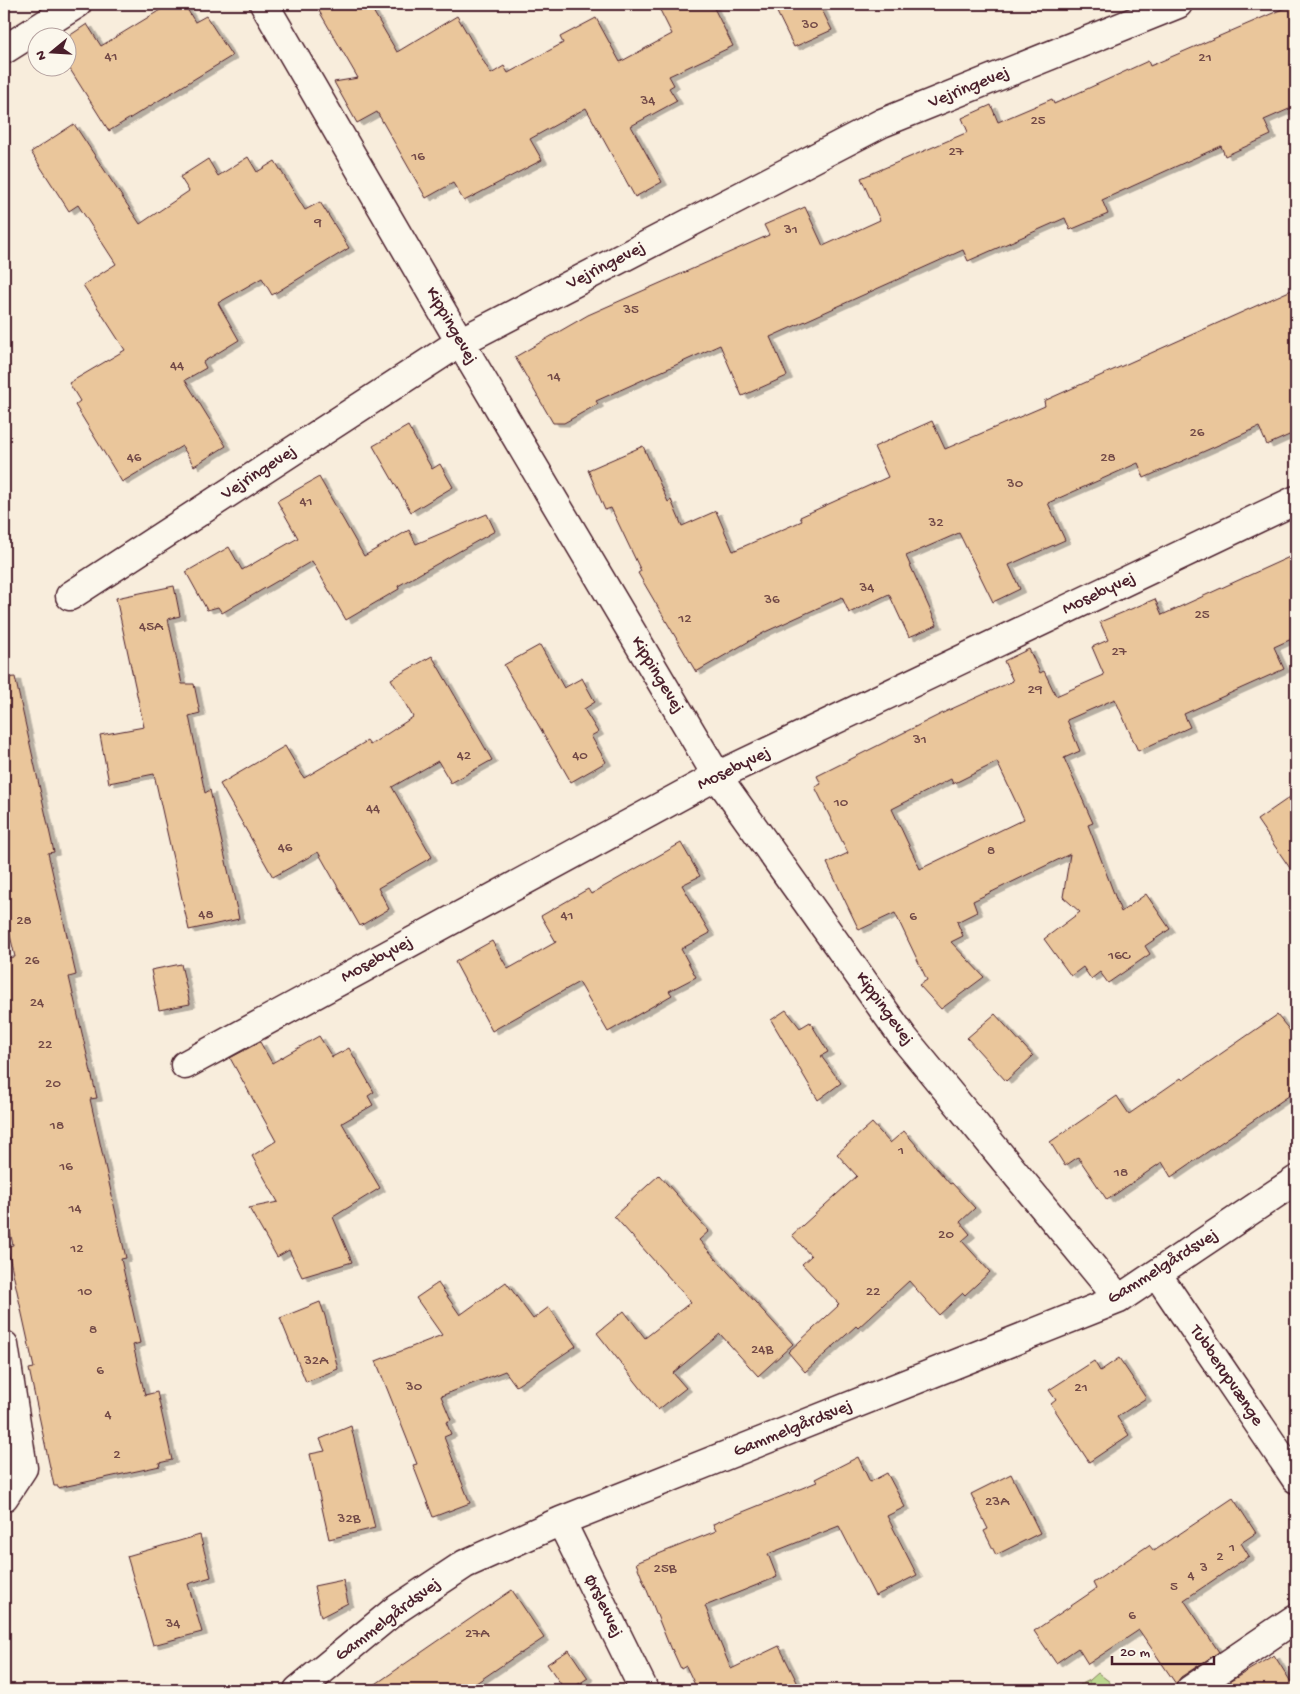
<svg xmlns="http://www.w3.org/2000/svg" width="1300" height="1694" font-family="'Gochi Hand',sans-serif">
<defs>
<pattern id="park-tufts" width="24" height="20" patternUnits="userSpaceOnUse" patternTransform="scale(1.25)"><rect width="24" height="20" fill="#bbd88f"/><path d="M3 7l-1-3M5 7V3M7 7l1-3M15 17l-1-3M17 17v-4M19 17l1-3" fill="none" stroke="#a2b97c"/></pattern>
<filter id="shadow"><feDropShadow dx="5.5" dy="3" stdDeviation="0" flood-color="#0004"/></filter>
</defs>
<rect width="100%" height="100%" fill="#f8eddc"/>
<filter id="ink" filterUnits="userSpaceOnUse"><feTurbulence type="fractalNoise" baseFrequency=".02" numOctaves="2"/><feDisplacementMap in="SourceGraphic" scale="10" xChannelSelector="R" yChannelSelector="G"/><feConvolveMatrix kernelMatrix="1 2 1 2 8 2 1 2 1" color-interpolation-filters="sRGB"/></filter>
<g filter="url(#ink)">
<!-- park -->
<path fill="url(#park-tufts)" stroke="#827c5d" d="M 1098,1673 L 1110,1682 L 1109,1690 L 1075,1690 L 1074,1688 L 1090,1680 Z"/>
<!-- building -->
<path fill="#eac69b" stroke="#4a1f2b" fill-rule="evenodd" filter="url(#shadow)" d="M 170,4 L 184,4 L 195,22 L 206,16 L 232,56 L 109,131 L 68,66 L 68,38 L 66,38 L 87,24 L 101,46 Z
M 315,4 L 369,4 L 397,52 L 457,16 L 491,74 L 504,66 L 508,73 L 563,43 L 560,37 L 596,18 L 620,62 L 672,34 L 657,4 L 712,4 L 733,46 L 669,76 L 674,85 L 669,88 L 677,101 L 631,126 L 662,182 L 635,197 L 586,108 L 530,139 L 542,160 L 464,201 L 453,183 L 426,198 L 377,112 L 357,123 L 334,82 L 358,78 Z
M 773,4 L 819,4 L 832,30 L 794,47 Z
M 1294,4 L 1296,4 L 1296,106 L 1264,120 L 1271,135 L 1225,156 L 1221,146 L 1102,200 L 1108,214 L 1070,230 L 1065,218 L 968,261 L 963,250 L 770,337 L 787,376 L 742,396 L 720,345 L 596,401 L 598,404 L 564,423 L 553,423 L 515,357 L 588,315 L 769,235 L 764,225 L 805,207 L 823,246 L 880,220 L 861,178 L 968,132 L 962,118 L 991,105 L 998,122 L 1052,99 L 1054,104 L 1148,61 L 1150,66 Z
M 74,124 L 140,224 L 189,191 L 180,177 L 208,159 L 218,176 L 248,157 L 257,172 L 275,161 L 305,210 L 320,202 L 349,248 L 272,295 L 262,278 L 218,303 L 239,340 L 203,362 L 206,368 L 185,380 L 226,446 L 194,466 L 182,446 L 122,482 L 75,405 L 80,401 L 69,383 L 125,350 L 83,285 L 116,264 L 78,205 L 69,211 L 31,152 Z
M 1296,288 L 1296,432 L 1267,445 L 1259,427 L 1144,478 L 1138,463 L 1048,503 L 1065,540 L 1009,565 L 1020,589 L 993,602 L 959,533 L 906,556 L 937,625 L 909,637 L 889,594 L 849,613 L 842,597 L 765,632 L 696,672 L 638,573 L 641,571 L 611,508 L 605,510 L 588,470 L 643,446 L 668,502 L 671,500 L 682,526 L 716,511 L 733,551 L 802,521 L 800,517 L 888,477 L 874,447 L 932,421 L 945,449 L 1045,406 L 1044,401 Z
M 408,426 L 432,469 L 440,464 L 453,487 L 411,512 L 373,446 Z
M 319,477 L 364,556 L 409,530 L 416,544 L 487,514 L 495,531 L 398,586 L 399,589 L 346,620 L 312,561 L 222,613 L 218,607 L 207,610 L 186,572 L 229,547 L 242,570 L 298,538 L 277,501 Z
M 1296,554 L 1296,637 L 1274,647 L 1284,669 L 1184,714 L 1190,727 L 1138,751 L 1115,699 L 1067,720 L 1080,751 L 1064,758 L 1093,823 L 1088,825 L 1121,912 L 1146,894 L 1170,929 L 1145,946 L 1150,954 L 1108,983 L 1100,972 L 1091,979 L 1083,967 L 1071,976 L 1044,939 L 1080,912 L 1063,897 L 1070,854 L 973,901 L 977,912 L 957,922 L 963,936 L 951,942 L 984,977 L 941,1009 L 919,985 L 927,980 L 895,913 L 859,930 L 827,863 L 848,853 L 815,787 L 821,784 L 817,776 L 947,711 L 1013,681 L 1004,661 L 1029,649 L 1040,673 L 1044,671 L 1056,696 L 1104,675 L 1092,647 L 1108,640 L 1100,622 L 1155,599 L 1162,615 ZM 997,762 L 1024,819 L 920,869 L 892,809 L 951,779 L 953,784 Z
M 174,586 L 180,616 L 168,619 L 182,684 L 194,684 L 200,713 L 189,716 L 205,793 L 210,790 L 239,919 L 189,930 L 154,774 L 109,783 L 100,735 L 144,727 L 116,598 Z
M 540,645 L 564,688 L 582,678 L 595,702 L 584,709 L 598,732 L 591,736 L 606,762 L 571,782 L 504,665 Z
M 432,656 L 492,760 L 451,783 L 438,761 L 392,787 L 432,857 L 378,888 L 389,909 L 360,926 L 318,852 L 273,877 L 220,784 L 285,746 L 304,778 L 367,741 L 370,745 L 413,717 L 391,679 Z
M 15,677 L 54,852 L 48,853 L 76,975 L 69,977 L 97,1098 L 90,1099 L 126,1258 L 121,1259 L 140,1343 L 133,1345 L 145,1395 L 157,1392 L 172,1460 L 159,1463 L 160,1466 L 58,1488 L 58,1486 L 54,1486 L 29,1369 L 34,1368 L 7,1246 L 13,1245 L 4,1206 L 4,958 L 15,957 L 4,909 L 4,678 Z
M 1296,793 L 1296,877 L 1257,820 Z
M 681,843 L 700,876 L 682,885 L 710,933 L 681,949 L 696,977 L 669,991 L 672,995 L 608,1032 L 579,982 L 492,1031 L 455,962 L 492,941 L 508,969 L 556,942 L 541,916 L 588,889 L 591,894 Z
M 181,964 L 190,1004 L 159,1010 L 151,970 Z
M 786,1010 L 800,1028 L 810,1022 L 828,1052 L 821,1056 L 841,1083 L 818,1100 L 771,1020 Z
M 995,1014 L 1033,1056 L 1006,1081 L 967,1038 Z
M 1277,1015 L 1296,1038 L 1296,1091 L 1171,1177 L 1162,1162 L 1107,1200 L 1078,1157 L 1065,1166 L 1050,1142 L 1117,1096 L 1129,1114 L 1181,1078 L 1183,1080 Z
M 319,1036 L 332,1057 L 349,1048 L 374,1092 L 368,1096 L 373,1105 L 342,1123 L 380,1188 L 333,1217 L 352,1262 L 302,1277 L 289,1250 L 277,1257 L 249,1208 L 278,1202 L 252,1156 L 276,1141 L 230,1058 L 260,1042 L 272,1063 Z
M 872,1123 L 890,1143 L 904,1131 L 950,1184 L 952,1183 L 975,1208 L 960,1222 L 970,1234 L 962,1241 L 990,1272 L 965,1295 L 963,1293 L 939,1315 L 909,1281 L 858,1328 L 856,1326 L 805,1372 L 788,1352 L 838,1306 L 837,1305 L 839,1304 L 802,1264 L 811,1256 L 792,1235 L 857,1176 L 837,1154 Z
M 659,1175 L 709,1231 L 699,1240 L 793,1344 L 758,1376 L 720,1334 L 673,1373 L 686,1388 L 658,1410 L 597,1333 L 624,1311 L 645,1338 L 691,1302 L 614,1216 Z
M 506,1282 L 533,1319 L 549,1307 L 576,1346 L 516,1386 L 505,1371 L 441,1396 L 451,1420 L 446,1422 L 451,1434 L 444,1437 L 470,1503 L 433,1517 L 413,1465 L 417,1464 L 376,1361 L 442,1335 L 416,1298 L 438,1283 L 460,1315 Z
M 320,1302 L 325,1316 L 338,1369 L 306,1382 L 280,1318 Z
M 1119,1358 L 1146,1398 L 1117,1417 L 1129,1435 L 1089,1462 L 1051,1404 L 1056,1400 L 1049,1390 L 1094,1361 L 1100,1371 Z
M 351,1426 L 375,1528 L 329,1539 L 310,1454 L 325,1451 L 320,1439 Z
M 858,1457 L 870,1482 L 887,1473 L 905,1507 L 887,1516 L 917,1575 L 875,1596 L 839,1526 L 768,1554 L 777,1577 L 705,1606 L 731,1669 L 779,1646 L 801,1690 L 689,1690 L 696,1687 L 686,1666 L 681,1669 L 672,1649 L 671,1650 L 636,1563 L 716,1531 L 713,1524 L 817,1482 L 815,1479 Z
M 1011,1474 L 1040,1533 L 996,1555 L 984,1531 L 988,1529 L 971,1494 Z
M 1233,1498 L 1256,1533 L 1241,1543 L 1249,1556 L 1184,1600 L 1219,1652 L 1181,1677 L 1176,1684 L 1139,1630 L 1088,1664 L 1078,1648 L 1056,1663 L 1034,1631 L 1096,1589 L 1093,1583 L 1149,1545 L 1154,1551 Z
M 200,1535 L 211,1577 L 188,1584 L 202,1632 L 153,1645 L 127,1556 Z
M 343,1580 L 348,1603 L 321,1617 L 314,1586 Z
M 512,1590 L 544,1638 L 520,1654 L 520,1653 L 466,1690 L 367,1690 Z
M 569,1650 L 588,1678 L 569,1690 L 565,1690 L 547,1664 Z
M 1274,1655 L 1296,1690 L 1217,1690 L 1229,1682 Z"/>
<g fill="none" stroke-linecap="round" stroke-linejoin="round">
<!-- minor casing -->
<g stroke="#4a1f2b" stroke-width="31">
<path id="minor" d="M 264,4 L 460,342 L 717,776 L 903,1037 L 1119,1299
M 4,50 L 77,4
M 70,596 L 460,342 L 882,123 L 1178,4
M 185,1065 L 717,776 L 1296,500
M 1157,1274 L 1296,1479
M 4,1345 L 23,1468 L 4,1497
M 561,1521 L 644,1690
M 298,1690 L 394,1611 L 465,1564 L 561,1521 L 1119,1299 L 1296,1180
M 1190,1690 L 1296,1618"/>
</g>
<!-- minor -->
<use href="#minor" stroke="#fbf7ec" stroke-width="28"/>
</g>
</g>
<g text-anchor="middle" dominant-baseline="central" stroke-width="4.5" stroke-linejoin="round" paint-order="stroke">
<!-- number labels -->
<g font-size="15" fill="#724947">
<text x="810" y="25">30</text>
<text x="111" y="57">41</text>
<text x="1205" y="58">21</text>
<text x="648" y="101">34</text>
<text x="1038" y="121">25</text>
<text x="956" y="152">27</text>
<text x="418" y="157">16</text>
<text x="318" y="223">9</text>
<text x="791" y="230">31</text>
<text x="631" y="310">35</text>
<text x="177" y="366">44</text>
<text x="554" y="377">14</text>
<text x="1197" y="433">26</text>
<text x="134" y="458">46</text>
<text x="1108" y="458">28</text>
<text x="1015" y="484">30</text>
<text x="306" y="502">41</text>
<text x="936" y="523">32</text>
<text x="867" y="588">34</text>
<text x="772" y="600">36</text>
<text x="1202" y="615">25</text>
<text x="685" y="619">12</text>
<text x="151" y="627">45A</text>
<text x="1119" y="652">27</text>
<text x="1035" y="690">29</text>
<text x="920" y="740">31</text>
<text x="464" y="756">42</text>
<text x="580" y="756">40</text>
<text x="841" y="803">10</text>
<text x="373" y="809">44</text>
<text x="285" y="848">46</text>
<text x="991" y="851">8</text>
<text x="206" y="915">48</text>
<text x="567" y="916">41</text>
<text x="913" y="917">6</text>
<text x="24" y="921">28</text>
<text x="1119" y="956">16C</text>
<text x="32" y="961">26</text>
<text x="37" y="1003">24</text>
<text x="45" y="1045">22</text>
<text x="53" y="1084">20</text>
<text x="57" y="1126">18</text>
<text x="901" y="1151">1</text>
<text x="66" y="1167">16</text>
<text x="1121" y="1173">18</text>
<text x="75" y="1209">14</text>
<text x="946" y="1235">20</text>
<text x="77" y="1249">12</text>
<text x="85" y="1292">10</text>
<text x="873" y="1292">22</text>
<text x="93" y="1330">8</text>
<text x="762" y="1350">24B</text>
<text x="316" y="1361">32A</text>
<text x="100" y="1371">6</text>
<text x="414" y="1387">30</text>
<text x="1081" y="1388">21</text>
<text x="108" y="1415">4</text>
<text x="117" y="1455">2</text>
<text x="997" y="1502">23A</text>
<text x="349" y="1519">32B</text>
<text x="1232" y="1548">1</text>
<text x="1220" y="1557">2</text>
<text x="1204" y="1568">3</text>
<text x="665" y="1569">25B</text>
<text x="1191" y="1576">4</text>
<text x="1174" y="1587">5</text>
<text x="1132" y="1616">6</text>
<text x="173" y="1624">34</text>
<text x="477" y="1634">27A</text>
</g>
<!-- street labels -->
<g font-size="18" fill="#4a1f2b" stroke="#fbf7ec">
<text transform="translate(969 88) rotate(-22)">Vejringevej</text>
<text transform="translate(606 266) rotate(-27)">Vejringevej</text>
<text transform="translate(451 326) rotate(60)">Kippingevej</text>
<text transform="translate(259 473) rotate(-33)">Vejringevej</text>
<text transform="translate(1099 594) rotate(-25)">Mosebyvej</text>
<text transform="translate(657 675) rotate(59)">Kippingevej</text>
<text transform="translate(734 769) rotate(-26)">Mosebyvej</text>
<text transform="translate(377 960) rotate(-29)">Mosebyvej</text>
<text transform="translate(884 1009) rotate(54)">Kippingevej</text>
<text transform="translate(1163 1267) rotate(-32)">Gammelgårdsvej</text>
<text transform="translate(1226 1376) rotate(56)">Tubberupvænge</text>
<text transform="translate(793 1429) rotate(-22)">Gammelgårdsvej</text>
<text transform="translate(603 1606) rotate(64)">Ørslevvej</text>
<text transform="translate(388 1620) rotate(-37)">Gammelgårdsvej</text>
</g>
</g>
<!-- margin -->
<rect width="1300" height="1694" fill="none" stroke="#fbf7ec" stroke-width="20"/>
<rect x="10" y="10" width="1280" height="1674" fill="none" stroke="#4a1f2b" stroke-width="2" filter="url(#ink)"/>
<!-- north arrow -->
<g transform="translate(52 52) rotate(252)"><circle r="24" fill="#fbf7ec" stroke="#b4a19f"/>
<path d="M0-4L9 19L0 12L-9 19Z" fill="#4a1f2b"/>
<text y="-8" font-size="14" font-weight="bold" text-anchor="middle" fill="#4a1f2b">N</text>
</g>
<!-- scale -->
<path d="M1112 1656v8h102v-8" fill="none" stroke="#4a1f2b" stroke-width="2.5"/>
<text x="1120" y="1656" font-size="15" fill="#4a1f2b" stroke="#fbf7ec" stroke-width="4" paint-order="stroke">20 m</text>
</svg>
